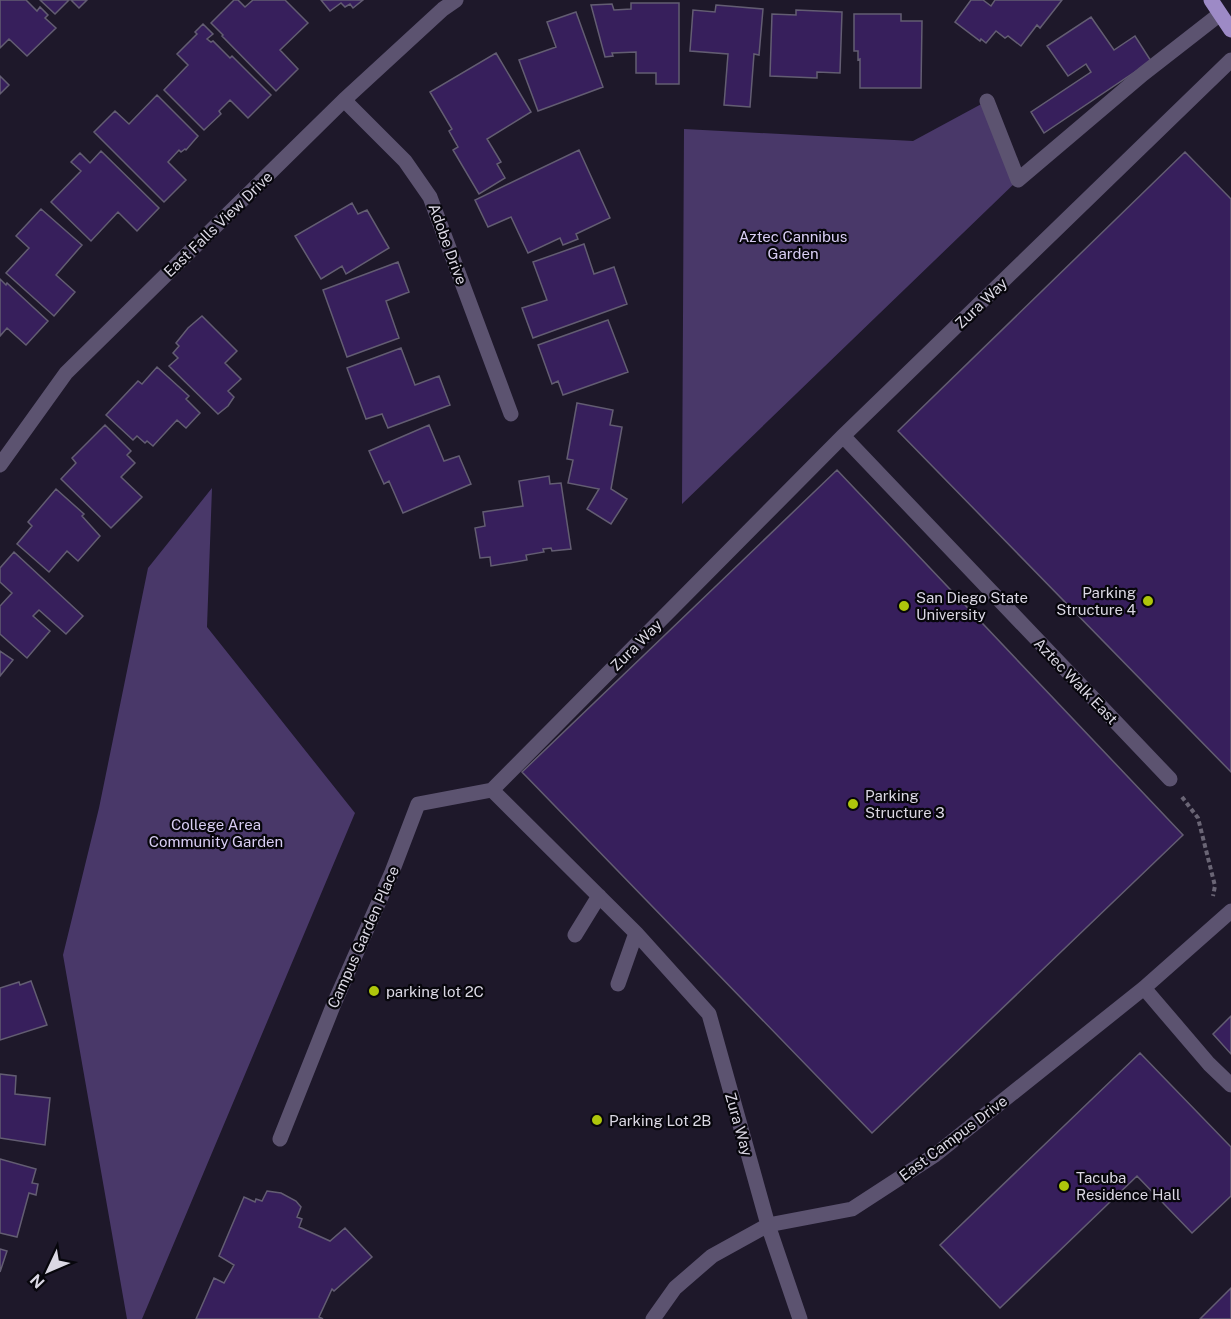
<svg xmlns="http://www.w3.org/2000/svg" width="1231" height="1319" font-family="'Public Sans',sans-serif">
<rect width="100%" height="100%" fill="#1e182a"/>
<!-- green -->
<path fill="#493869" d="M 987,101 L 1018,180 L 682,504 L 684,129 L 913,141 Z
M 212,488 L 207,627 L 355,813 L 142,1319 L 127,1319 L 63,955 L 99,808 L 148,568 Z"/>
<!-- building -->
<path fill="#371f5c" stroke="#635d72" stroke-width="1.5" d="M 0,0 L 26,0 L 37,11 L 40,7 L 48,15 L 45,18 L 56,28 L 27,56 L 9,39 L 0,48 Z
M 40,0 L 69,0 L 55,14 Z
M 71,0 L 87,0 L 79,8 Z
M 234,0 L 238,0 L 245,7 L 253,0 L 285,0 L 308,23 L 280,50 L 298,69 L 276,91 L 222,36 L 223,35 L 211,23 Z
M 321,0 L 363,0 L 353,8 L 350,4 L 345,7 L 341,3 L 330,11 Z
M 971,0 L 983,0 L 991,6 L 995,0 L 1062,0 L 1040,28 L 1037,25 L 1021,46 L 1008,36 L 1005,38 L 996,31 L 986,43 L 981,39 L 980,41 L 955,22 Z
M 631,3 L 679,3 L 679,84 L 656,84 L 656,73 L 636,73 L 636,52 L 612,53 L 613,56 L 605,57 L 591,5 L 612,4 L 614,10 L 631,9 Z
M 716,5 L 763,9 L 759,55 L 754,54 L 750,107 L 724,105 L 728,54 L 690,51 L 693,10 L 715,12 Z
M 796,10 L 842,12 L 840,73 L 817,72 L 817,78 L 770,76 L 772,14 L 796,15 Z
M 576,12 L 603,87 L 538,111 L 519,60 L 556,47 L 547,22 Z
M 854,14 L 901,14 L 901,21 L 922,21 L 921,88 L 860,88 L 860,59 L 858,60 L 858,51 L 854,51 Z
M 1091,17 L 1114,50 L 1135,36 L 1151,61 L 1044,133 L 1031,112 L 1091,72 L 1086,64 L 1068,76 L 1047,46 Z
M 203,24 L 213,34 L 207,39 L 211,42 L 213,41 L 230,58 L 232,56 L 271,95 L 248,118 L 230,100 L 219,111 L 221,114 L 204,130 L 164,90 L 188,65 L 177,54 L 197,34 L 195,32 Z
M 496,53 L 531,112 L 487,139 L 501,162 L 497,164 L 505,178 L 479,194 L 453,150 L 458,147 L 449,131 L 452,129 L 430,92 Z
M 0,76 L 9,85 L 0,94 Z
M 157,95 L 198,136 L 186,150 L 185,149 L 181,152 L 179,150 L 168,162 L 186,180 L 164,202 L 94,132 L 115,111 L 129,124 Z
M 579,150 L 610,218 L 576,234 L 578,239 L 563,245 L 560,238 L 528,253 L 511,217 L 488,227 L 475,200 Z
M 101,151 L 159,208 L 137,231 L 118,212 L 91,241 L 51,202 L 81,171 L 71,162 L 80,153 L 90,163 Z
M 1185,152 L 1231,199 L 1231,772 L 898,431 Z
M 352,203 L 358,214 L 367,210 L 389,248 L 346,274 L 342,266 L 321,279 L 295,236 Z
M 41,209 L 82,245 L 56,275 L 75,292 L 54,316 L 6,273 L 29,248 L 16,236 Z
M 584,244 L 594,274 L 614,267 L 627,304 L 533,338 L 522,308 L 547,300 L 533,262 Z
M 398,262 L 409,292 L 386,301 L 399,338 L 347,357 L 323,290 Z
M 0,279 L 6,285 L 7,283 L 48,321 L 26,345 L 7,328 L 0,336 Z
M 202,316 L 237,351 L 225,363 L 241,379 L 228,391 L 234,397 L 228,406 L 218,414 L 169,366 L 178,358 L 173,353 L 179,346 L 176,343 L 188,328 Z
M 608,320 L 628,372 L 563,395 L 558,381 L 552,384 L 538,345 Z
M 401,348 L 415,385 L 439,376 L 450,405 L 388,428 L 382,414 L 366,419 L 347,368 Z
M 157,367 L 189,396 L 186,399 L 200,413 L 186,428 L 177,420 L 153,446 L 147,441 L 145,443 L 137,436 L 133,440 L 106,415 L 138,381 L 142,384 Z
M 577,403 L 613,410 L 610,425 L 622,427 L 611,489 L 627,499 L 611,524 L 587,509 L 599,489 L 568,483 L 573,460 L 567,459 Z
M 105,425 L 131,451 L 127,455 L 135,463 L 121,477 L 142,497 L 111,528 L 61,479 L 76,463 L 72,458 Z
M 429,425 L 444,461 L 459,456 L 471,484 L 403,513 L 389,481 L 384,484 L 369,451 Z
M 837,470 L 1183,835 L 872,1133 L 522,772 Z
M 549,476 L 550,484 L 561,483 L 571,549 L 552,551 L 551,548 L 543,549 L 544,552 L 526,555 L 527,560 L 491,566 L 490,557 L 480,558 L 475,528 L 485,526 L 483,512 L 523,506 L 519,481 Z
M 56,489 L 84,514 L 82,516 L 100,536 L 78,561 L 67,551 L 49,572 L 17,544 L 32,526 L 28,522 Z
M 14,552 L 83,616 L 66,634 L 39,610 L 33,616 L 50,631 L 27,658 L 0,634 L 0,606 L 12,593 L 0,582 L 0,568 Z
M 0,651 L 13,660 L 0,676 Z
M 31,981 L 47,1025 L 0,1040 L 0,988 L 19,982 L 20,985 Z
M 1231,1016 L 1231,1054 L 1213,1034 Z
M 1140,1053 L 1231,1147 L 1231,1196 L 1192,1233 L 1137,1176 L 1000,1308 L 940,1245 Z
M 0,1074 L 16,1076 L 15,1094 L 50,1098 L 45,1145 L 0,1138 Z
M 0,1159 L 36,1169 L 32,1183 L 38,1184 L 36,1195 L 29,1193 L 17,1237 L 0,1233 Z
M 267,1191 L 281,1193 L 296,1201 L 301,1207 L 297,1217 L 302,1219 L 299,1227 L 330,1241 L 345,1228 L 372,1257 L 334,1291 L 332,1289 L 319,1317 L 323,1319 L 196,1319 L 214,1278 L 224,1283 L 234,1265 L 219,1256 L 244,1197 L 255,1202 L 256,1199 L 262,1201 Z
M 0,1249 L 7,1251 L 0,1272 Z
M 1231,1288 L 1231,1319 L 1200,1319 Z"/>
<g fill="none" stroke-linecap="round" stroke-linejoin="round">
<!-- path -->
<path stroke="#6a6575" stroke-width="4" stroke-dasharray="4.5 3" stroke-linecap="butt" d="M 1182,797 L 1198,818 L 1215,886 L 1213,896"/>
<!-- minor -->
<path stroke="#5c5370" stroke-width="15" d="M 344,100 L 405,161 L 430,197 L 511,414
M 987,101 L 1018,180 L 1143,74 L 1220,14
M 843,436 L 1170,779
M 0,465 L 66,373 L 344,100 L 443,9 L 456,0
M 575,935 L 599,896
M 618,984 L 636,933
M 1144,988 L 1209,1064 L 1231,1085
M 280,1139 L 333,1006 L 392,872 L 418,804 L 492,790
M 653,1319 L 675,1288 L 712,1256 L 768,1225 L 852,1209 L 935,1155 L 1144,988 L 1231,911
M 800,1319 L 768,1225 L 709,1014 L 636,933 L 492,790 L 843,436 L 1231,60"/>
<!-- major -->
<path stroke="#9d8ac6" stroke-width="15" d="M 1211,0 L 1231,30"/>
</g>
<!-- markers -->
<g fill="#aec60b" stroke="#07060c" stroke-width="2">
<circle cx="1148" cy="601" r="6"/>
<circle cx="904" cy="606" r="6"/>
<circle cx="853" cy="804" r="6"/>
<circle cx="374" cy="991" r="6"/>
<circle cx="597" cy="1120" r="6"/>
<circle cx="1064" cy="1186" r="6"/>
</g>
<g text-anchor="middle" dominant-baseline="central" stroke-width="4.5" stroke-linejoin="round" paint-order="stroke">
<!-- street labels -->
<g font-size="15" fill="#dbd8e4" stroke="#07060c">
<text transform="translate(218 224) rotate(-44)">East Falls View Drive</text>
<text transform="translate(448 244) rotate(70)">Adobe Drive</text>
<text transform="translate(981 303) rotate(-44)">Zura Way</text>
<text transform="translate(636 645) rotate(-45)">Zura Way</text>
<text transform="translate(1076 681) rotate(46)">Aztec Walk East</text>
<text transform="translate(363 937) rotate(-66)">Campus Garden Place</text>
<text transform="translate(739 1124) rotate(74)">Zura Way</text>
<text transform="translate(953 1138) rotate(-37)">East Campus Drive</text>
</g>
<!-- park labels -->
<g font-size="15" fill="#d9cef4" stroke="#07060c">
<text x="793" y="236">Aztec Cannibus<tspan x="793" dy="17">Garden</tspan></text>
<text x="216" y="824">College Area<tspan x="216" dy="17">Community Garden</tspan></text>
</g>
<!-- poi labels -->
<g font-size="15" fill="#dbd8e4" stroke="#07060c" text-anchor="start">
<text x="1136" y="592" text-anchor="end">Parking<tspan x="1136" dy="17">Structure 4</tspan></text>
<text x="916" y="597">San Diego State<tspan x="916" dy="17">University</tspan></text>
<text x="865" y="795">Parking<tspan x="865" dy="17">Structure 3</tspan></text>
<text x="386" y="991">parking lot 2C</text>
<text x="609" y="1120">Parking Lot 2B</text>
<text x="1076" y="1177">Tacuba<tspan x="1076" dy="17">Residence Hall</tspan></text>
</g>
</g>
<!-- north arrow -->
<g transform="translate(48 1271) rotate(226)" stroke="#07060c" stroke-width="4.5" paint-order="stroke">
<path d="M0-4.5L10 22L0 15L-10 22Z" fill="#dbd8e4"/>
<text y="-9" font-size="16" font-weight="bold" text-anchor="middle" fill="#dbd8e4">N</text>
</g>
</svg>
